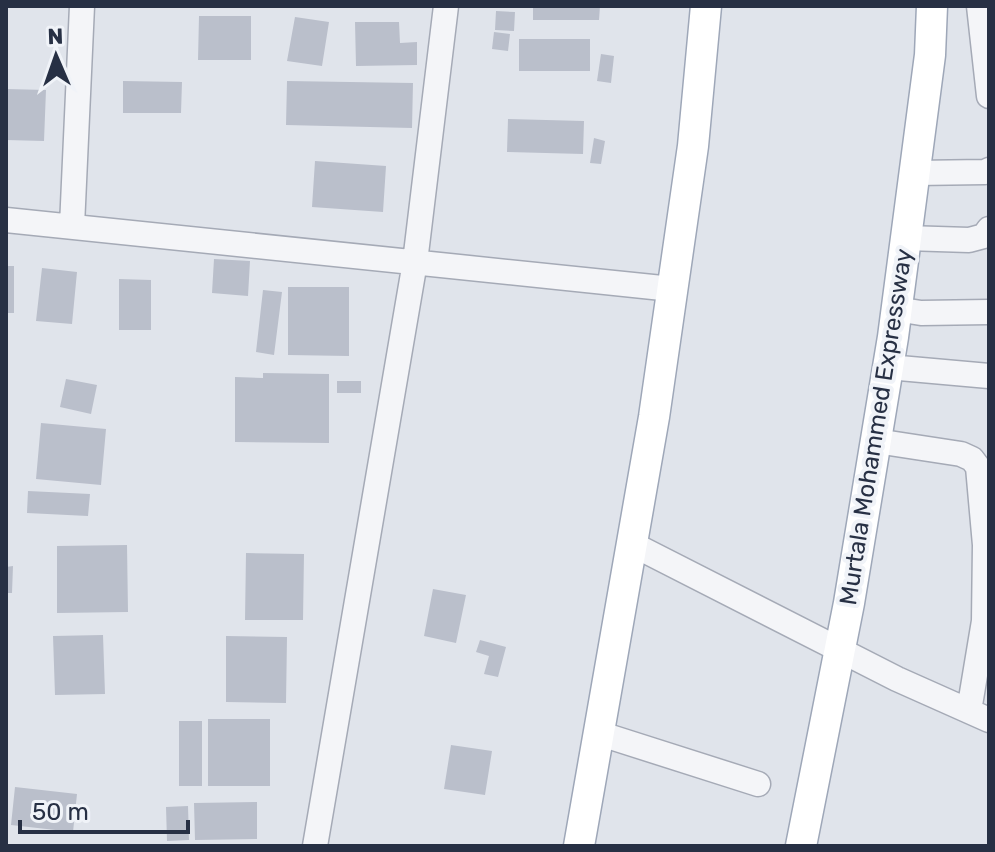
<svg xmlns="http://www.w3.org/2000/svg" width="995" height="852" font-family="Rubik,sans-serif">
<rect width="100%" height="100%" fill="#e0e4eb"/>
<!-- building -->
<path fill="#babfcb" d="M 533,6 L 600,6 L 599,20 L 533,20 Z
M 496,11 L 515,12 L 514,31 L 495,30 Z
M 199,16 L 251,16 L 251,60 L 198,60 Z
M 295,17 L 329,22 L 322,66 L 287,61 Z
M 355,22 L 399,22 L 400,43 L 417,42 L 417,65 L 356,66 Z
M 494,32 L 510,34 L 508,51 L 492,49 Z
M 519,39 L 590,39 L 590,71 L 519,71 Z
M 601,54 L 614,56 L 611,83 L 597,81 Z
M 123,81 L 182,82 L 181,113 L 123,113 Z
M 287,81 L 413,83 L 412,128 L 286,125 Z
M 6,89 L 46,90 L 44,141 L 6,140 Z
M 508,119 L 584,121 L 583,154 L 507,152 Z
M 594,138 L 605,141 L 601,164 L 590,163 Z
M 315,161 L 386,166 L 383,212 L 312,207 Z
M 214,259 L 250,261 L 248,296 L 212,293 Z
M 6,266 L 14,266 L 14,313 L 6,313 Z
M 42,268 L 77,272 L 72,324 L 36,321 Z
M 119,279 L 151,280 L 151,330 L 119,330 Z
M 288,287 L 349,287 L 349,356 L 288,355 Z
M 263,290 L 282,292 L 274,355 L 256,352 Z
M 263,373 L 329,374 L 329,443 L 235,442 L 235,377 L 263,378 Z
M 66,379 L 97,385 L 91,414 L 60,407 Z
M 337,381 L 361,381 L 361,393 L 337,393 Z
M 41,423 L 106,429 L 101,485 L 36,479 Z
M 28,491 L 90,494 L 88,516 L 27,513 Z
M 127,545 L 128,612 L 57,613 L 57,546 Z
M 246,553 L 304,554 L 303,620 L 245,620 Z
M 13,566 L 12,593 L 6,593 L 6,567 Z
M 433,589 L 466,595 L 456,643 L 424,636 Z
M 103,635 L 105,694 L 55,695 L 53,636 Z
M 226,636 L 287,637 L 286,703 L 226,702 Z
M 480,640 L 506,647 L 498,677 L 484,674 L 489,656 L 476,652 Z
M 208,719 L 270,719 L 270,786 L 208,786 Z
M 179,721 L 202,721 L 202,786 L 179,786 Z
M 451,745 L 492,751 L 485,795 L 444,789 Z
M 15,787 L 77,794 L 73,832 L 11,825 Z
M 257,802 L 257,839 L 195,840 L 194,803 Z
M 188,806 L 189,840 L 167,841 L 166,807 Z"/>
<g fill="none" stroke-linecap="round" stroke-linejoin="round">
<!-- minor casing -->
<g stroke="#a5aab6" stroke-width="27">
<path id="minor" d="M 979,6 L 989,96
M 915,173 L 985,172 L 989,170
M 6,220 L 672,289
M 72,226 L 82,6
M 906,238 L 969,240 L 984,236 L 989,229
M 896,309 L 921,313 L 989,312
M 888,367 L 989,376
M 876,441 L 961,454 L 972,459 L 978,467 L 985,545 L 984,621 L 969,711
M 632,544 L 897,679 L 989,720
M 598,733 L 758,784
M 315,846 L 415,262 L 446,6"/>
</g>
<!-- major casing -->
<g stroke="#9ea7b8" stroke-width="33">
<path id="major" d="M 579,846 L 654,417 L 693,146 L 706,6
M 801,846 L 849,603 L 893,337 L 930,55 L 932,6"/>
</g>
<!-- minor -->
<use href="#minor" stroke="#f4f5f8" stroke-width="24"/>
<!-- major -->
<use href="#major" stroke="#fff" stroke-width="30"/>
</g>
<g text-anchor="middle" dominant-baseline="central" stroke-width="8" stroke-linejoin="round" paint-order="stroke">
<!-- street labels -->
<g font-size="24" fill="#273044" stroke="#f0f3f8">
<text transform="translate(876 427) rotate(-81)">Murtala Mohammed Expressway</text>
</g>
</g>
<!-- border -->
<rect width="995" height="852" fill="none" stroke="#273044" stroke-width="16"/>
<!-- north arrow -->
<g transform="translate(56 56) rotate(358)" stroke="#f0f3f8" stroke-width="6" paint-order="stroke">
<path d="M0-6L14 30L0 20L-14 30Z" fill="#273044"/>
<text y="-12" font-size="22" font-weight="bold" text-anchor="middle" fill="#273044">N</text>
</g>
<!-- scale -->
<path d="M20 820v12h168v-12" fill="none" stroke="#273044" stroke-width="4"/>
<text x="32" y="820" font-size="24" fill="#273044" stroke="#f0f3f8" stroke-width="6" paint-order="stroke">50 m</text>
</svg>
